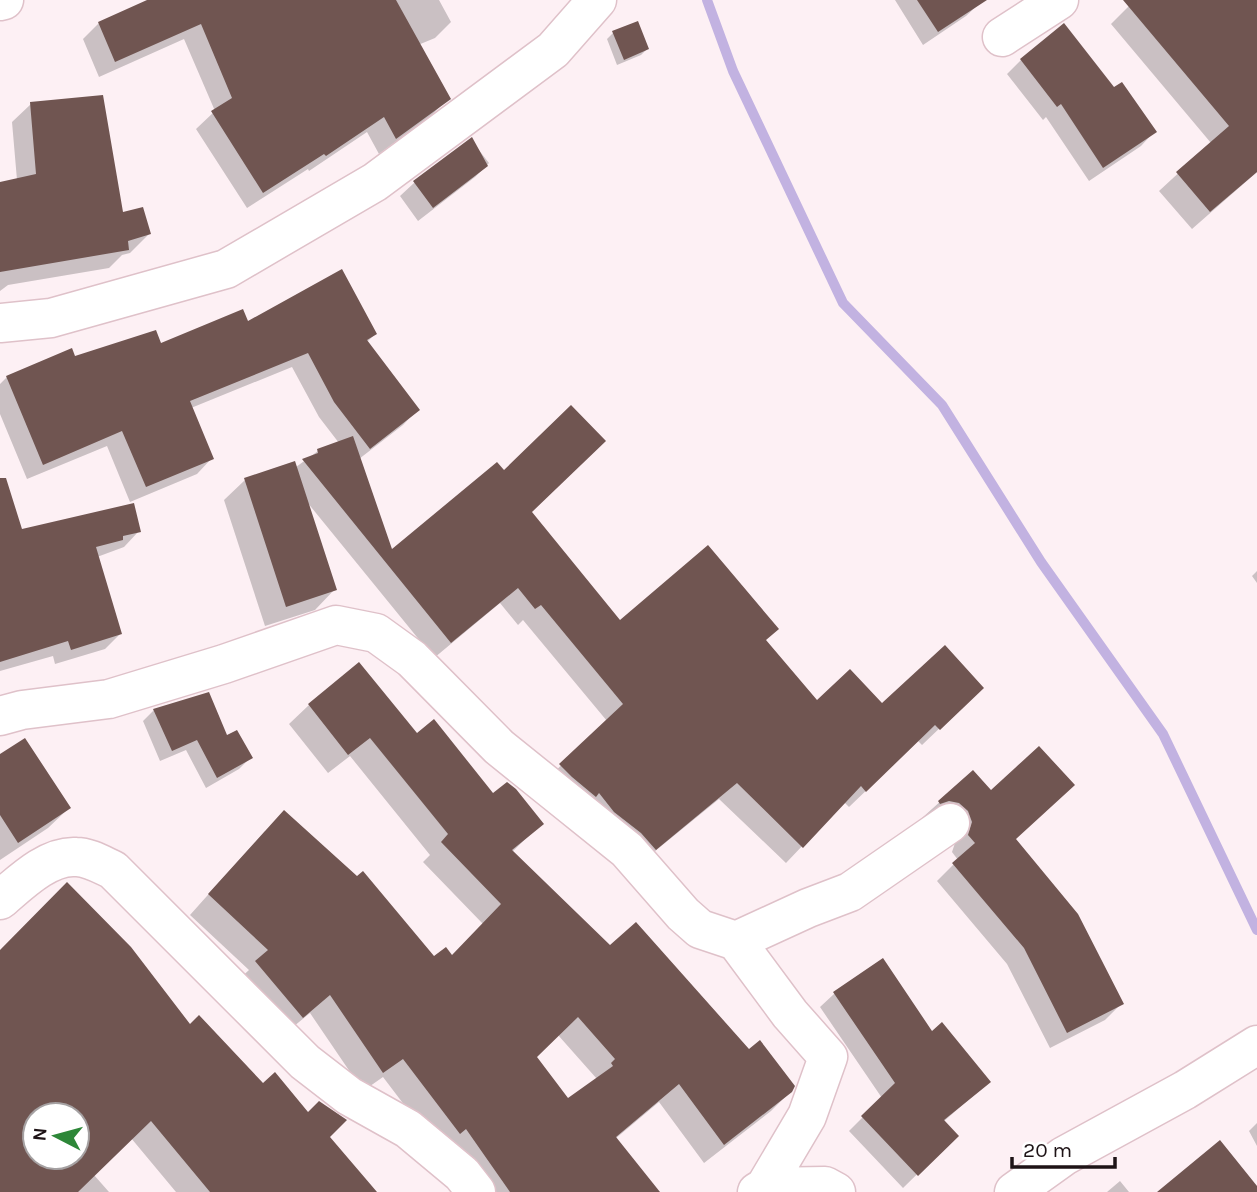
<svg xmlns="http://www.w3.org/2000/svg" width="1257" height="1192" font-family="Karla,sans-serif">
<rect width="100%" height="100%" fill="#fdf0f4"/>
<!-- shadow -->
<path fill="#0003" fill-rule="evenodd" d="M 151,0 L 439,0 L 451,22 L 435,38 L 418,45 L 448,98 L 432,115 L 379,154 L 367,132 L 309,171 L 308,169 L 247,208 L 196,129 L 215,111 L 184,39 L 99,77 L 83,39 L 99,23 Z
M 895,0 L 979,0 L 980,3 L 966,16 L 923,45 Z
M 1135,0 L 1257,0 L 1257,172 L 1192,229 L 1159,191 L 1211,143 L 1111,24 Z
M 613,33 L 647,49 L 641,55 L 617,65 L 607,39 Z
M 1021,60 L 1114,90 L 1154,132 L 1141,146 L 1089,181 L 1046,117 L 1043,120 L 1007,74 Z
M 31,104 L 122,214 L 149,234 L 130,253 L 122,255 L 109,268 L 8,285 L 0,291 L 0,184 L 17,180 L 12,122 Z
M 471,140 L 489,163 L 475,177 L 418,221 L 400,196 L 414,183 Z
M 247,323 L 375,334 L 367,342 L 418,409 L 403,425 L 359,459 L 392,552 L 530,512 L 620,622 L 765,641 L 817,702 L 882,706 L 965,704 L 922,745 L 918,741 L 849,807 L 844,802 L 786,863 L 719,799 L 638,865 L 544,782 L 607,721 L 523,620 L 518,625 L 500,603 L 434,658 L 307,502 L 335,589 L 315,610 L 265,626 L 224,500 L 245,480 L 296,467 L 318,451 L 339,443 L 319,417 L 292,367 L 191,408 L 212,458 L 197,474 L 130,502 L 107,446 L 27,479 L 0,414 L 0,384 L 7,377 L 74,359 L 160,346 Z
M 0,527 L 21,531 L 139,531 L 124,547 L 97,557 L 120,634 L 105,649 L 55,664 L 53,656 L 0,671 Z
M 1257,571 L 1257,583 L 1252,576 Z
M 309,705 L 416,735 L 493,796 L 541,824 L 512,852 L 609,948 L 749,1051 L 791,1091 L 771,1111 L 704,1163 L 659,1102 L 615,1139 L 658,1192 L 477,1192 L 440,1152 L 383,1077 L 363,1091 L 310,1013 L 282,1036 L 237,981 L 249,970 L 190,915 L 265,831 L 434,958 L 451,957 L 483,924 L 423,862 L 430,855 L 350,756 L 328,773 L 289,724 ZM 558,1035 L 597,1079 L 567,1100 L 535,1057 Z
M 154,710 L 226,738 L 250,758 L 239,769 L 206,788 L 186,750 L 160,761 L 143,721 Z
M 0,756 L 69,808 L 48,828 L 0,860 Z
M 973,772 L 1014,840 L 1122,1003 L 1105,1020 L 1050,1048 L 1007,964 L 937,881 L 958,860 L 952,852 L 956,840 L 922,818 Z
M 0,952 L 190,1026 L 328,1137 L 374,1192 L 176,1192 L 131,1138 L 94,1175 L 109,1192 L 0,1192 ZM 35,1115 L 77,1115 L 77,1157 L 35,1157 Z
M 882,961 L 931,1033 L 989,1082 L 943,1122 L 956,1136 L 903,1188 L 849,1131 L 882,1098 L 820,1007 L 834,994 Z
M 1257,1123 L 1257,1146 L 1249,1131 Z
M 1120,1181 L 1129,1192 L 1107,1192 Z"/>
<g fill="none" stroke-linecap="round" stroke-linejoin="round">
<!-- stream -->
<path stroke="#c2b2e1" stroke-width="10" d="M 707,0 L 733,71 L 843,303 L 942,405 L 1041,562 L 1163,734 L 1257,930"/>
</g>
<!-- building -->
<path fill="#705551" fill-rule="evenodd" d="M 147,0 L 396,0 L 451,99 L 396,139 L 384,117 L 326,156 L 324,154 L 263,193 L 211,111 L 232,98 L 201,24 L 115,62 L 98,22 Z
M 917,0 L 987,0 L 938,32 Z
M 1123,0 L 1257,0 L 1257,172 L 1210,212 L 1176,172 L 1229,126 Z
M 638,21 L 649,49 L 624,60 L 612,31 Z
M 1064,23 L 1114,87 L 1122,82 L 1157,132 L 1103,168 L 1061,104 L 1057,107 L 1020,59 Z
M 103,95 L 123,212 L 143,207 L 151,234 L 128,241 L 129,250 L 0,272 L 0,182 L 36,174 L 30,102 Z
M 472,137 L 488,166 L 433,208 L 413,181 Z
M 342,269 L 377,334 L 367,340 L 420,410 L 370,449 L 334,402 L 308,353 L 190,401 L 214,459 L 146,487 L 122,431 L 43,465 L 6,376 L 72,348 L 75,356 L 156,330 L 161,343 L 243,309 L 248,321 Z
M 571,405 L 606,441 L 532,512 L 620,620 L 708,545 L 779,629 L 766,640 L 817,700 L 850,669 L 882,703 L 945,645 L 984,688 L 940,730 L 935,725 L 866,792 L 861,786 L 803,848 L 737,783 L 656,850 L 641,833 L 614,812 L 599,793 L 596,797 L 572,777 L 559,764 L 623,704 L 541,605 L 535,609 L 518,588 L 451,643 L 302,459 L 318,453 L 317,449 L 353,436 L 392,549 L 497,462 L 504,470 Z
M 295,461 L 337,590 L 286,607 L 244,478 Z
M 0,478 L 6,478 L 22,529 L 134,503 L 141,532 L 123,536 L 123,540 L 96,547 L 122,634 L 71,650 L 68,641 L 0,662 Z
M 359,662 L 417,733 L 434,719 L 493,793 L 507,782 L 516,789 L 544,824 L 512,850 L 610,945 L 636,922 L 749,1049 L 760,1040 L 795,1086 L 792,1092 L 724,1145 L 679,1084 L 616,1137 L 660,1192 L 510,1192 L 466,1129 L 460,1134 L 403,1059 L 383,1073 L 330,995 L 303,1018 L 255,961 L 268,950 L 208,894 L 284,810 L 357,876 L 363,871 L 434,956 L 446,947 L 452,955 L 501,904 L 441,842 L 448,834 L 370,738 L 348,755 L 308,704 ZM 578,1017 L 615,1059 L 611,1063 L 613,1066 L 568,1098 L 537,1057 Z
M 209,692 L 227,735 L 237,730 L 253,758 L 217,778 L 197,740 L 172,751 L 153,709 Z
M 25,738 L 71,808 L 18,843 L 0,815 L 0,754 Z
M 1039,746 L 1075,785 L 1016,839 L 1078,914 L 1124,1004 L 1067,1033 L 1024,948 L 952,863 L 975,843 L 968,835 L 972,822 L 968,811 L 959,803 L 949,801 L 940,804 L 938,801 L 973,770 L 991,790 Z
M 67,882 L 131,947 L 190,1024 L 199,1015 L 263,1083 L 275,1072 L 308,1112 L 319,1101 L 347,1120 L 330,1137 L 377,1192 L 210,1192 L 151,1121 L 78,1192 L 0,1192 L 0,950 ZM 35,1115 L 77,1115 L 77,1157 L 35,1157 Z
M 883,958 L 932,1031 L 942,1022 L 991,1082 L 944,1120 L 959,1136 L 918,1176 L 861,1116 L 895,1083 L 833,992 Z
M 1220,1140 L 1257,1186 L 1257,1192 L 1157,1192 Z"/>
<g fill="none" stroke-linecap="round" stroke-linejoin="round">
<!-- minor casing -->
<g stroke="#dfc1c9" stroke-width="41">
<path id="minor" d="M 0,1 L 4,0
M 1002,37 L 1059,0
M 0,323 L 51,318 L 226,269 L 375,182 L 553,50 L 597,0
M 0,716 L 22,710 L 109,699 L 224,664 L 336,625 L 376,633 L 412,659 L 499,747 L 627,850 L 683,914 L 700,929 L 736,941 L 808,908 L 850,892 L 950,823
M 0,900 C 20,883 48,855 76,857 C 89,857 102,865 113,870 L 305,1062 L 349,1096 L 408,1129 L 462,1174 L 476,1192
M 736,941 L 790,1014 L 828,1057 L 807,1116 L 765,1187
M 757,1192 L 765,1187 L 825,1186 L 836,1192
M 1014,1192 L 1064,1156 L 1185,1090 L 1257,1045"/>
</g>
<!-- minor -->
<use href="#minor" stroke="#fff" stroke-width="38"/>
</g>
<!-- north arrow -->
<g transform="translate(56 1136) rotate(276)"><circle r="33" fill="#ffffff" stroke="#a5a1a2" stroke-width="2"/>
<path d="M0-5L12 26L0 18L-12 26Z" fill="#2d8738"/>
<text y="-10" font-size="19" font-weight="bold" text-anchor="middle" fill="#1e1316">N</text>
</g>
<!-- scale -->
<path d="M1012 1157v10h103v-10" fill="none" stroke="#1e1316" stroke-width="3.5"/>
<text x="1023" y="1157" font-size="21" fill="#1e1316" stroke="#ffffff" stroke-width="5" paint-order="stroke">20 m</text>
</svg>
